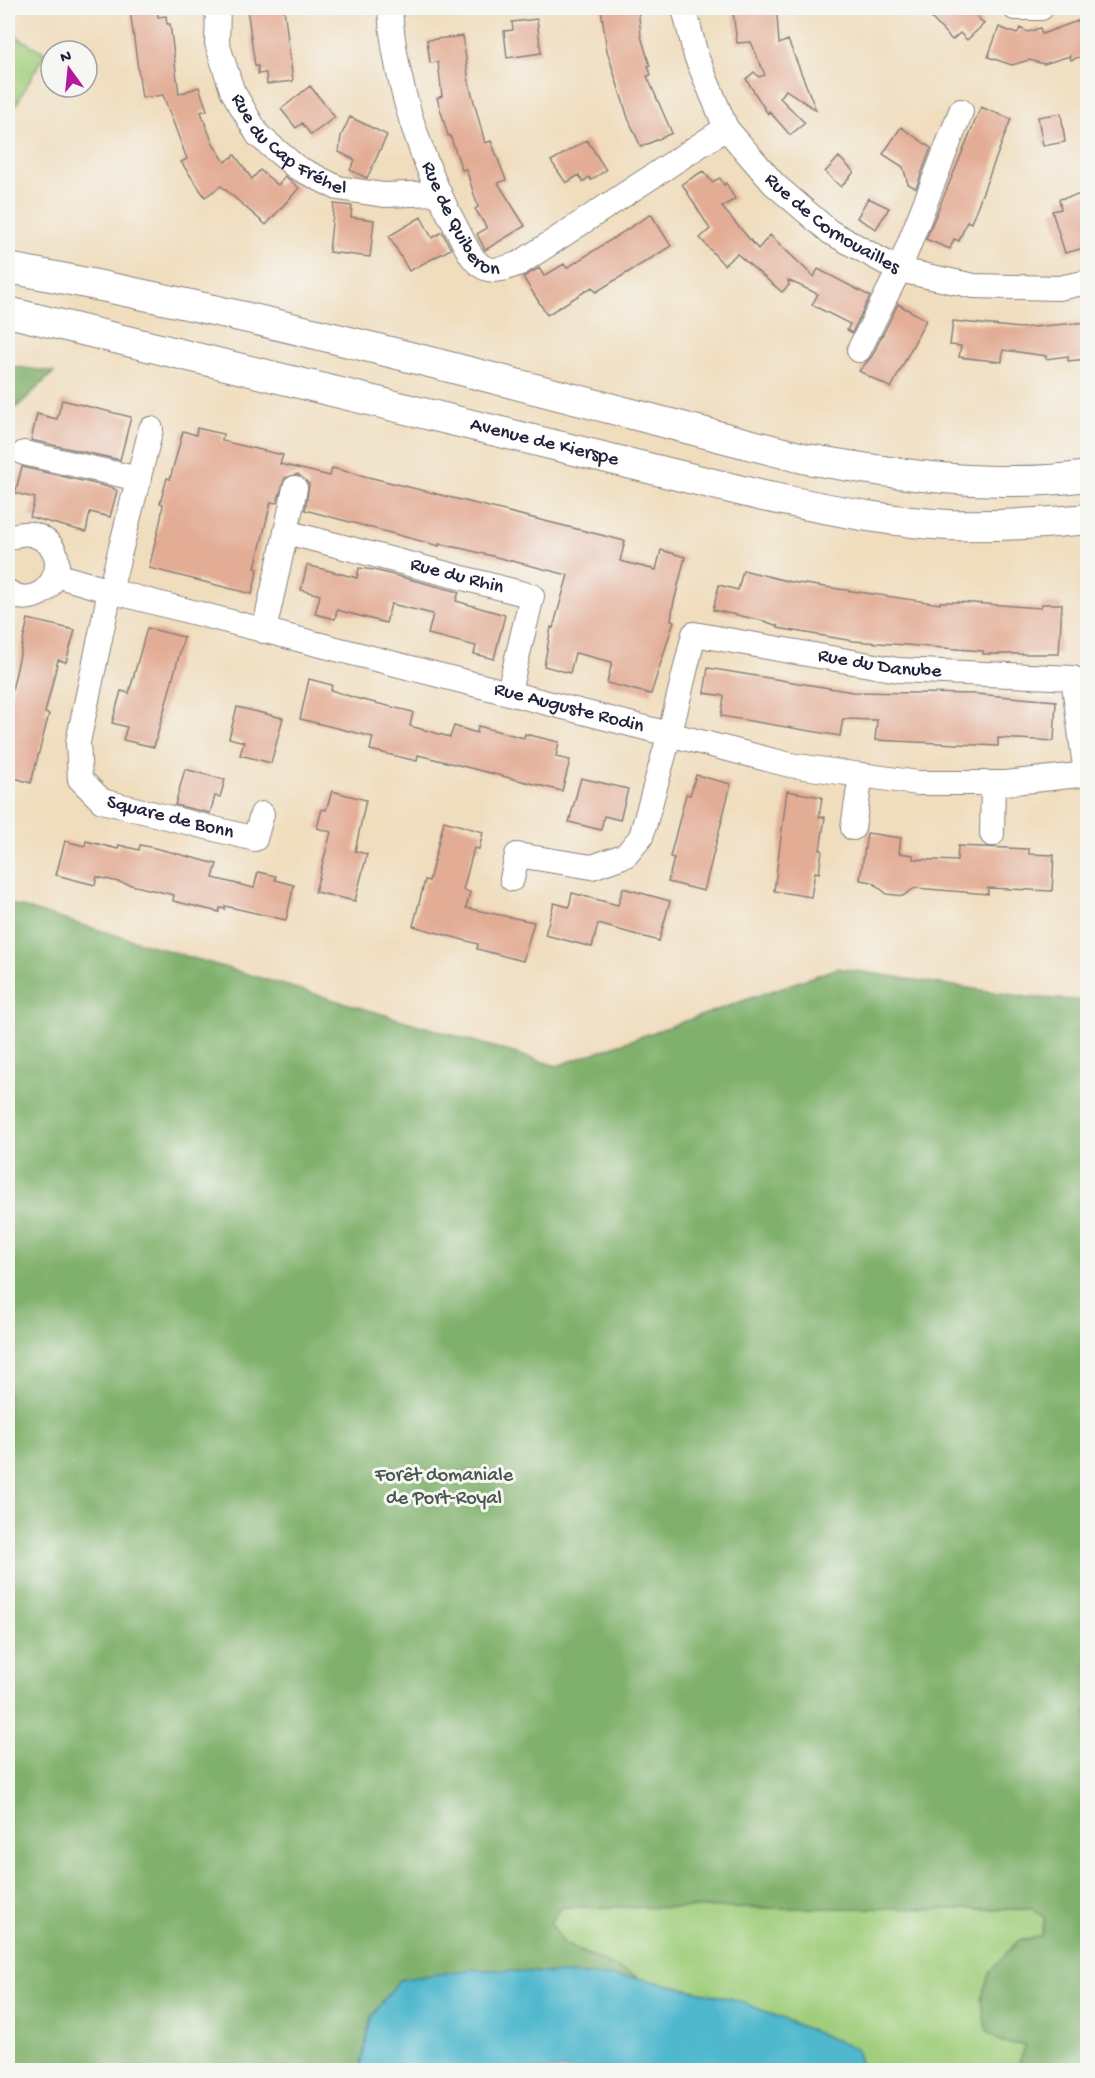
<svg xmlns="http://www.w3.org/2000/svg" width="1095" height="2078" font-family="'Gochi Hand',sans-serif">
<rect width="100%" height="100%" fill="#f6f6f2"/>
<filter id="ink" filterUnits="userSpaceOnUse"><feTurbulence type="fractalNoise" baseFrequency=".0167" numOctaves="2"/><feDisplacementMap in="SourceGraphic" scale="12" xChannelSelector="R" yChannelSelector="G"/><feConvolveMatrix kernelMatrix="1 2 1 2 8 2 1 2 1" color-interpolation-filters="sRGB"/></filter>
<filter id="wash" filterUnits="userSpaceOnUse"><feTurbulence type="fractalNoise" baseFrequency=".008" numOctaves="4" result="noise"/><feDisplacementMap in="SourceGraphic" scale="24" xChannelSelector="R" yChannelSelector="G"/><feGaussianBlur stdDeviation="1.35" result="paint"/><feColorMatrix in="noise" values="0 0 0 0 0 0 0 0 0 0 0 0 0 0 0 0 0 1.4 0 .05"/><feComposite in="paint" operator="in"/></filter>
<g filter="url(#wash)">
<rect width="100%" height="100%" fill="#f0ddbd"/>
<!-- green -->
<path fill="#a0ce7c" stroke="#61785c" stroke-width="1.5" d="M 8,32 L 45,53 L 8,119 Z
M 562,1907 L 1032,1909 L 1045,1918 L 1041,1936 L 1018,1941 L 1002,2043 L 1026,2045 L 1016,2070 L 862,2070 L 856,2049 L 740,2001 L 639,1978 L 564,1944 L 550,1922 Z"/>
<!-- forest -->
<path fill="#80b16c" stroke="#516a54" stroke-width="1.5" d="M 8,366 L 54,372 L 8,415 Z
M 8,903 L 557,1066 L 837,968 L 1026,997 L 1087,1001 L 1087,2070 L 1016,2070 L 1026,2045 L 1002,2043 L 987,2032 L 981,1999 L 990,1972 L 1018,1941 L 1041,1936 L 1045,1918 L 1032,1909 L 562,1907 L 550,1922 L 564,1944 L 639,1978 L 472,1969 L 371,2017 L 360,2070 L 8,2070 Z"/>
<!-- water -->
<path fill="#4fb8cd" stroke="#386d84" stroke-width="1.5" d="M 472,1969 L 639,1978 L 740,2001 L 856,2049 L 862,2070 L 360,2070 L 371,2017 L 399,1980 Z"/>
<g id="blocks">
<!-- building -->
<path fill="#e3ac94" d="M 132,8 L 157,8 L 158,17 L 166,16 L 167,24 L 170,24 L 179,94 L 199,87 L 207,110 L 201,112 L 213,144 L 225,162 L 235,155 L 252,179 L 260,170 L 278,185 L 285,176 L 299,188 L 266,225 L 221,186 L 205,197 L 181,162 L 187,159 L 163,95 L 142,98 L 130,10 Z
M 247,8 L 284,8 L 293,81 L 267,84 L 266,73 L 258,74 L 258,66 L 255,66 Z
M 601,8 L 638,8 L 641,36 L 650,66 L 648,66 L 651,75 L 647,76 L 672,133 L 641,147 L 628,118 L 607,51 Z
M 739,8 L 768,8 L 777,15 L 779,44 L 788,40 L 816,110 L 786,90 L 780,98 L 805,123 L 790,135 L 769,111 L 768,114 L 746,79 L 754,72 L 759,77 L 765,75 L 751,42 L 737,43 L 733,12 L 740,11 Z
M 922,8 L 969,8 L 984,24 L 967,40 L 960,33 L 952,40 Z
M 1088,17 L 1088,54 L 1071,60 L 1070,56 L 1044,64 L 1029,60 L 1012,65 L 988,57 L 999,27 L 1017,34 L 1020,28 L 1028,32 L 1040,28 L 1042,34 Z
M 537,19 L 541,53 L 507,58 L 504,31 L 513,30 L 512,22 Z
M 463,36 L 469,83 L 485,143 L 491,141 L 506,180 L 498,183 L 525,226 L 485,250 L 477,234 L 487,228 L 475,209 L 478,207 L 466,169 L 462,170 L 450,135 L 448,136 L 437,98 L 442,96 L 438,62 L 430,63 L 427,40 Z
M 310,86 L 335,117 L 311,135 L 302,123 L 296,128 L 281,109 Z
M 981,107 L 1011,119 L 971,223 L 967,221 L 959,241 L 954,239 L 950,249 L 926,239 Z
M 1061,113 L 1065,142 L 1043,146 L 1038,117 Z
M 350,117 L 387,135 L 367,178 L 350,170 L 355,160 L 339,152 L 341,136 Z
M 901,127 L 931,148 L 916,188 L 908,184 L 903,167 L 883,154 Z
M 587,140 L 606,170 L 591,180 L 589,177 L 583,182 L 579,175 L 566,183 L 551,161 Z
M 839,157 L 854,172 L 841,187 L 825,172 Z
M 703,171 L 712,182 L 720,178 L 724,185 L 726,183 L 735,199 L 722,207 L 758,249 L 770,235 L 814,277 L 818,269 L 870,296 L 852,333 L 847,330 L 850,324 L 812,305 L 818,294 L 788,280 L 789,285 L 782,292 L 737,254 L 724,265 L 700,238 L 710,229 L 682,184 Z
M 1088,193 L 1088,247 L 1065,253 L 1052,211 L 1061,209 L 1059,199 Z
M 868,198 L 889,208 L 876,229 L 857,218 Z
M 334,204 L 352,206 L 351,217 L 374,220 L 370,257 L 329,252 Z
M 651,214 L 671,246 L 596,292 L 592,287 L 547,315 L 523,277 L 539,268 L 544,276 L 564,264 L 567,268 Z
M 421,217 L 432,238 L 442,232 L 451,249 L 409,271 L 389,236 Z
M 898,304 L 926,320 L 891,388 L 859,371 L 872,356 Z
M 953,321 L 1020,328 L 1088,322 L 1088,359 L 1068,361 L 1068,356 L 1046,359 L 1046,356 L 1003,350 L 1002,362 L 959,357 L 961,346 L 950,345 Z
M 62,400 L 131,417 L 120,460 L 31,440 L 37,414 L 57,419 Z
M 197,428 L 223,434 L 222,441 L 283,455 L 280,464 L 330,476 L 332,468 L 625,541 L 620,561 L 656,570 L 661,550 L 685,557 L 673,606 L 671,620 L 674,621 L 651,694 L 607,683 L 612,662 L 575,653 L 570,673 L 544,666 L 551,627 L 553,628 L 568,575 L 464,549 L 439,544 L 439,546 L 305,510 L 309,484 L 298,474 L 285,478 L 277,503 L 271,502 L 255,568 L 258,569 L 252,594 L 149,568 L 161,518 L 163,504 L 160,503 L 167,478 L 170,479 L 183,431 L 196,435 Z
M 22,467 L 113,488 L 117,491 L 110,517 L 90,512 L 86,532 L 30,517 L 35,498 L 15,493 Z
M 307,565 L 357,578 L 359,568 L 374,570 L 459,592 L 456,601 L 505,615 L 494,659 L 474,654 L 476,646 L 428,634 L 433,614 L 391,604 L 386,623 L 337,610 L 335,619 L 315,614 L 320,595 L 301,590 Z
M 743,570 L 791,582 L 940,604 L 940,602 L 958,602 L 1041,608 L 1042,604 L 1062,604 L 1059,654 L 983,654 L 983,651 L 853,641 L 778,628 L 778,626 L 764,621 L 713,610 L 719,585 L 738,590 Z
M 28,619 L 75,630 L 66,662 L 58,660 L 45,713 L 49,714 L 31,783 L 8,776 L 8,708 Z
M 147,628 L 184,637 L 154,747 L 123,740 L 127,727 L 112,723 L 121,691 L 129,693 Z
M 708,668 L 853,692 L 975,694 L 1056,701 L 1054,741 L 998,738 L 998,746 L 875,740 L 877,720 L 843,719 L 840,736 L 721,716 L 724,696 L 704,693 Z
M 309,679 L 332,685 L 331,690 L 355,698 L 413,712 L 410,726 L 450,737 L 454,726 L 477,733 L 478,726 L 524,738 L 525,734 L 559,742 L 556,757 L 570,760 L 562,791 L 418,755 L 417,761 L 370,750 L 373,737 L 300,719 Z
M 237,707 L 283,718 L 271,763 L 240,755 L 244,742 L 229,738 Z
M 185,769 L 225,780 L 220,797 L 215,796 L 210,813 L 175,805 Z
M 696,775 L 731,784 L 704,891 L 668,882 L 674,858 L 670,857 L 686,794 L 690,795 Z
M 581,778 L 628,789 L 620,820 L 604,816 L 601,830 L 569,822 Z
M 332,791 L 366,800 L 355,851 L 367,854 L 355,901 L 315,892 L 331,832 L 317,828 L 322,809 L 326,810 Z
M 787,791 L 822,797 L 819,817 L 825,817 L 820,850 L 822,850 L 819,873 L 815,872 L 811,897 L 774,891 Z
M 444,821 L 483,832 L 479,849 L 474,848 L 463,890 L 470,892 L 466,908 L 534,922 L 523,961 L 477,949 L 478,944 L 413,926 L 425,880 L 429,881 Z
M 867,833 L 901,838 L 899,853 L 913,855 L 913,859 L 957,861 L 958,846 L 1029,849 L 1029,854 L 1054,855 L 1052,891 L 988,888 L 988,894 L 915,888 L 903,896 L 887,894 L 872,882 L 860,880 Z
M 65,841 L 85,846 L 86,841 L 118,849 L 119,845 L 139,850 L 140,845 L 159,849 L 217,864 L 213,878 L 254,888 L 258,872 L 276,876 L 275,880 L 294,885 L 286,920 L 225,906 L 225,909 L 220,908 L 219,912 L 173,901 L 174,895 L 97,877 L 95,885 L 56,875 Z
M 623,888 L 670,901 L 659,941 L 598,924 L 592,947 L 545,935 L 554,903 L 569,907 L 572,893 L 618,905 Z"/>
</g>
</g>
<g filter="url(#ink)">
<use href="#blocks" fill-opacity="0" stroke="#89807c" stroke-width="1.5"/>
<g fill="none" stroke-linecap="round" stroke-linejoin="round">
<!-- minor casing -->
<g stroke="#89807c" stroke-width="26">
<g id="minor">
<path id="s1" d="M 218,8 L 217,43 L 232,90 L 258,135 L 296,167 L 338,188 L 384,195 L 437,193"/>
<path id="s2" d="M 390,8 C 394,83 424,170 460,235 C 466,246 472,262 485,268 C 496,273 509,267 520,263 L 726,128"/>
<path id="s3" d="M 684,8 L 696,56 L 726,128 L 774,184 L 830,232 L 899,270 L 974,286 L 1059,288 L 1088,282"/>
<path d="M 1015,8 L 1041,8"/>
<path d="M 859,350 L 899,270 L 961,111"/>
<path id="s4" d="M 151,429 L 110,591 L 78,742 L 80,779 L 102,801 L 255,839 L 262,814"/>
<path d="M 24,453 L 139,479"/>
<path d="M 286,532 L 295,488"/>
<path d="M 8,539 C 17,533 29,532 39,537 C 79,556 45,616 8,592"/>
<path id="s5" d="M 56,575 L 110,591 L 790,765 L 918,783 L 1005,783 L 1088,774"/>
<path id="s6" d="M 264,631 L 286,532 L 532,596 L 509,691"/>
<path d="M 853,828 L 861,775"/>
<path d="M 992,834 L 993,783"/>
<path id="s7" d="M 512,879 L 517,855 L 592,867 L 626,855 L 641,837 L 670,733 L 694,634 L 898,670 L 1073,678 L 1086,774"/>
</g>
</g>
<!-- major casing -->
<g stroke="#89807c" stroke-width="32">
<g id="major">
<path d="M 8,268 C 277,317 542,392 807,459 C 900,475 994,489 1088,476"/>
<path id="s8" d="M 8,312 L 763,496 C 824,508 886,522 949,525 C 995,526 1042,524 1088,519"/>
</g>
</g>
<!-- minor -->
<use href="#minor" stroke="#fff" stroke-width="24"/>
<!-- major -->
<use href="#major" stroke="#fff" stroke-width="30"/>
</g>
</g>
<g text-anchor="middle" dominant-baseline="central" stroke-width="6" stroke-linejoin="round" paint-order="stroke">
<!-- street labels -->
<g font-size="20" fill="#22223b" stroke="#f6f6f2">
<text stroke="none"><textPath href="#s1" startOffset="166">Rue du Cap Fréhel</textPath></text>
<text stroke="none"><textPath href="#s2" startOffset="228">Rue de Quiberon</textPath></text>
<text stroke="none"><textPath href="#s3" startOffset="272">Rue de Cornouailles</textPath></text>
<text stroke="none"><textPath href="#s8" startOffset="552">Avenue de Kierspe</textPath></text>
<text stroke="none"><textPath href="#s6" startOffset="278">Rue du Rhin</textPath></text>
<text stroke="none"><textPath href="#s7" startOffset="558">Rue du Danube</textPath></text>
<text stroke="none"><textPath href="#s5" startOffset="530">Rue Auguste Rodin</textPath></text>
<text stroke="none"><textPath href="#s4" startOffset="460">Square de Bonn</textPath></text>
</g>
<!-- park labels -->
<g font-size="20" fill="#48564e" stroke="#f6f6f2">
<text x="444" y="1476">Forêt domaniale<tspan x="444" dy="23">de Port-Royal</tspan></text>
</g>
</g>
<!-- margin -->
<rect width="1095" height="2078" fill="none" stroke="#f6f6f2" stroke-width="30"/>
<!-- north arrow -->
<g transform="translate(69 69) rotate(345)"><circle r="28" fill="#f6f6f2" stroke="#a1a1a9" stroke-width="1.5"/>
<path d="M0-4.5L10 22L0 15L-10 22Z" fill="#b5179e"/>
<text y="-9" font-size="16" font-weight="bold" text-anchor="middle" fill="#22223b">N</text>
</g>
</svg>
